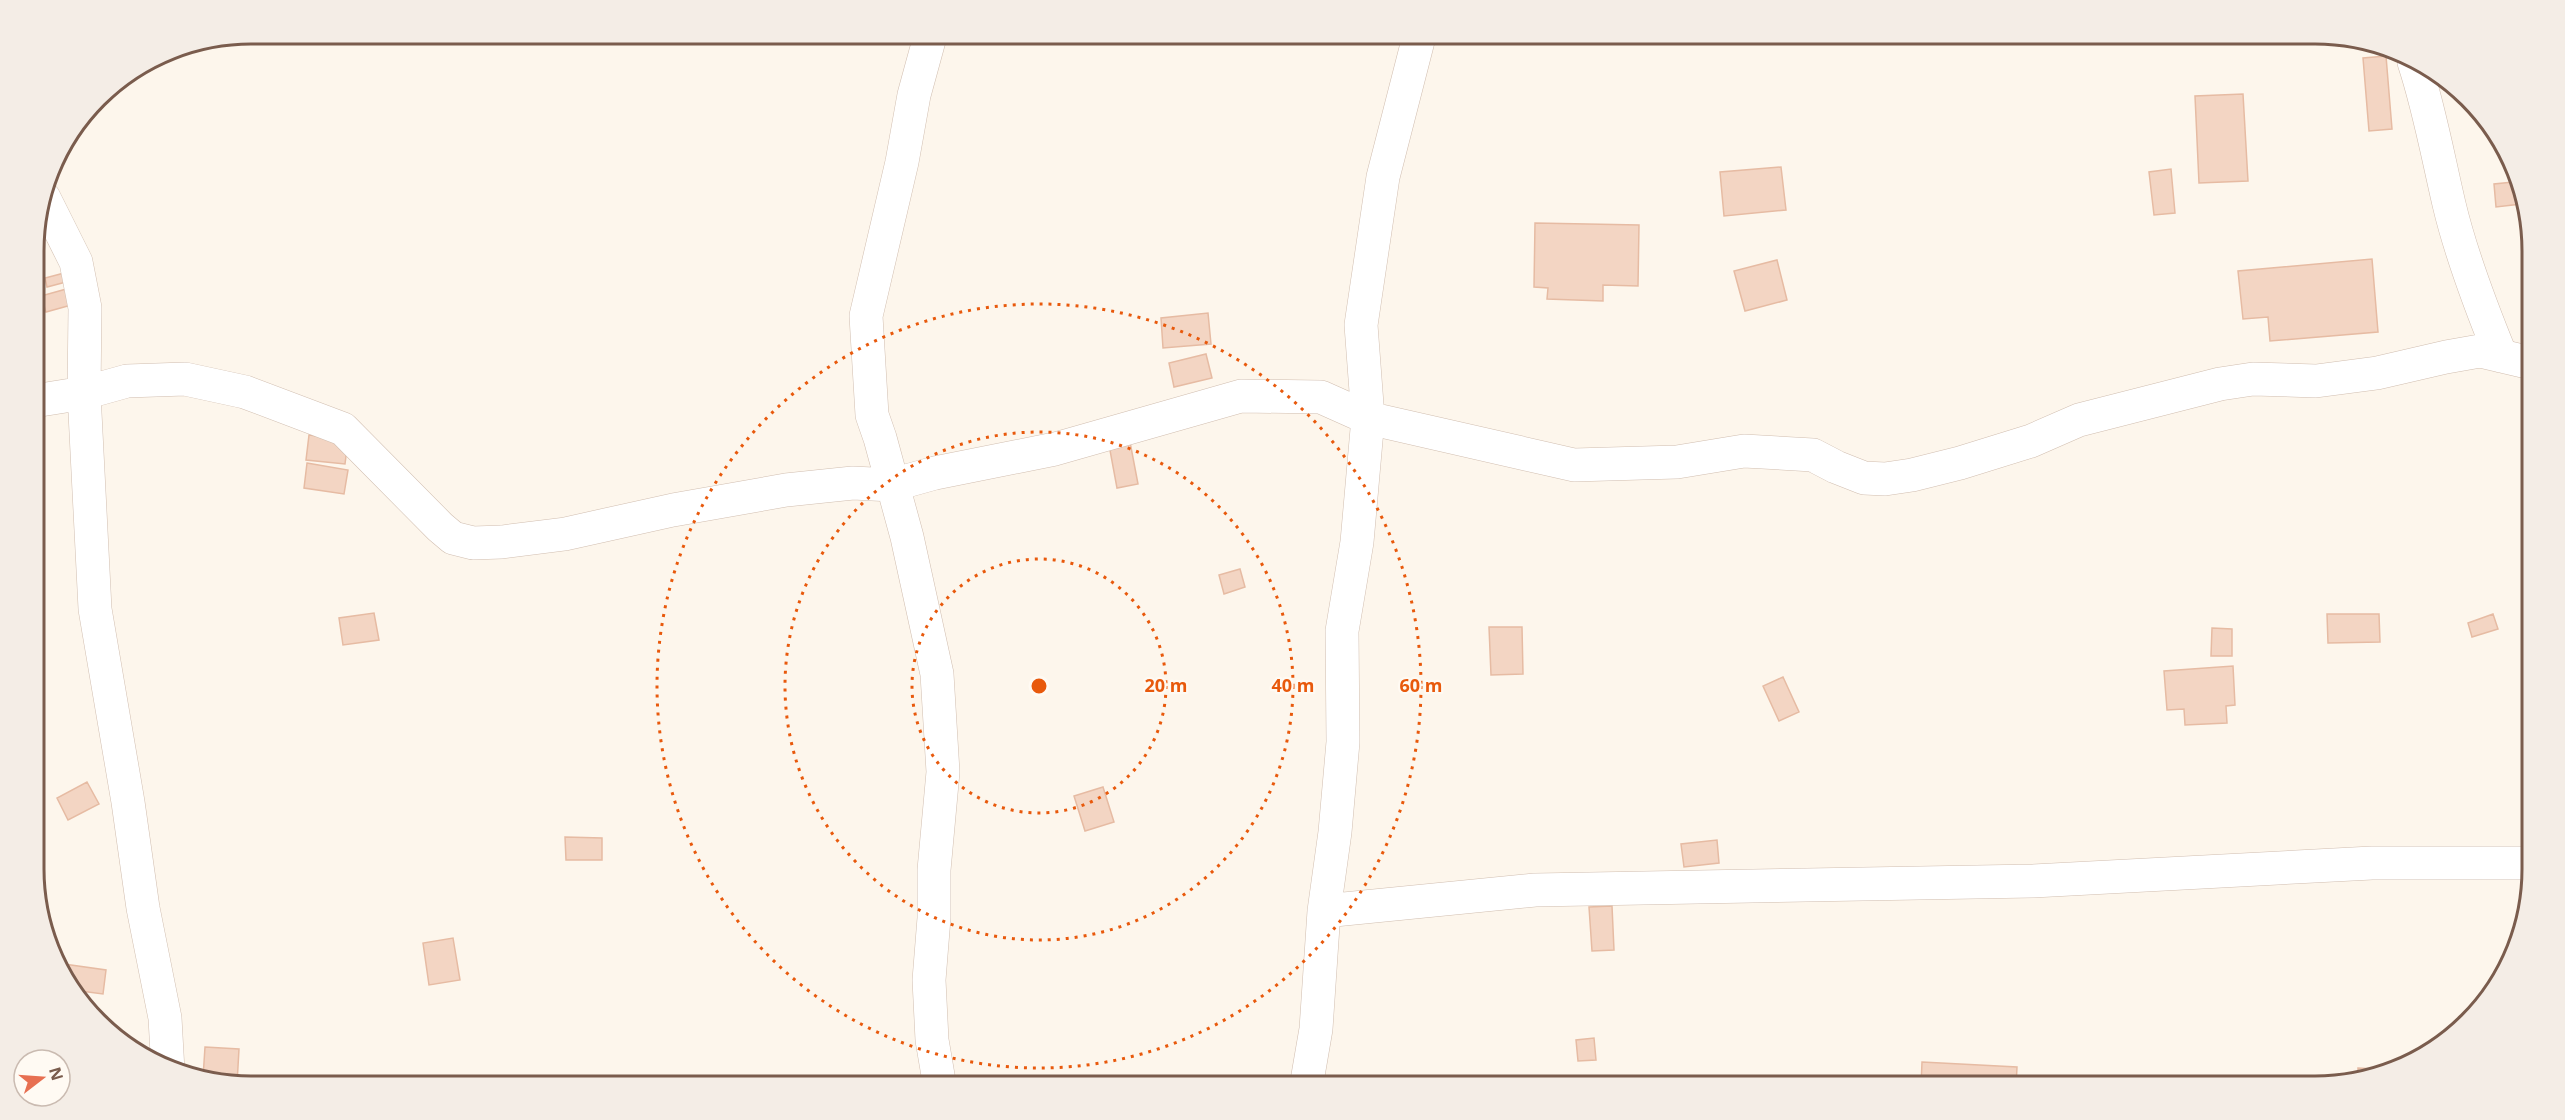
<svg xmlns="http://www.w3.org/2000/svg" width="2565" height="1120" font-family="'Open Sans',sans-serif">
<rect width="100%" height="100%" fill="#fdf6ec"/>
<!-- building -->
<path fill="#f3d5c3" stroke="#e6bba3" stroke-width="1.5" d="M 491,33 L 511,33 L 512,42 L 492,44 Z
M 2386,56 L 2392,129 L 2369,131 L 2363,58 Z
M 2243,94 L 2248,181 L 2199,183 L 2195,96 Z
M 1781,167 L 1786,210 L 1724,216 L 1720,172 Z
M 2171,169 L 2175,213 L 2154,215 L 2149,172 Z
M 2513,182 L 2521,204 L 2496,207 L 2494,184 Z
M 1535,223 L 1639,225 L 1638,286 L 1603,285 L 1603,301 L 1547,299 L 1548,288 L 1534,287 Z
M 2372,259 L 2378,332 L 2270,341 L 2268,317 L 2243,319 L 2238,271 Z
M 1777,260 L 1787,300 L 1745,311 L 1734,271 Z
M 68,272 L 70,281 L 47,287 L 45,278 Z
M 70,288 L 75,304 L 46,312 L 41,296 Z
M 1208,313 L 1211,344 L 1163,348 L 1161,318 Z
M 1206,354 L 1212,378 L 1174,387 L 1169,363 Z
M 309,435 L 348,440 L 345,464 L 306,460 Z
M 1130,442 L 1138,484 L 1117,488 L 1109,445 Z
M 307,463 L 348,470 L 344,494 L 304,488 Z
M 1240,569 L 1245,587 L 1224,594 L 1219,575 Z
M 374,613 L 379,640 L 343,645 L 339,618 Z
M 2327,614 L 2379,614 L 2380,642 L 2328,643 Z
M 2493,614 L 2498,629 L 2472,637 L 2468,623 Z
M 1489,627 L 1522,627 L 1523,674 L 1491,675 Z
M 2212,628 L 2232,629 L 2232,656 L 2211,656 Z
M 2233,666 L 2235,705 L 2226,706 L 2227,723 L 2185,725 L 2184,709 L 2167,710 L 2164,671 Z
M 1783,677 L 1799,712 L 1779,721 L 1763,686 Z
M 87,782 L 99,804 L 68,820 L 57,798 Z
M 1103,787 L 1114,822 L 1085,831 L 1074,796 Z
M 565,837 L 602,838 L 602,860 L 566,860 Z
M 1717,840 L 1719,863 L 1684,867 L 1681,844 Z
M 1612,906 L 1614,950 L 1592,951 L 1589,907 Z
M 453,938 L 460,980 L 429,985 L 423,943 Z
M 64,964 L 106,970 L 103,994 L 73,990 Z
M 1594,1038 L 1596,1060 L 1578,1061 L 1576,1040 Z
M 205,1047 L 239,1049 L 237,1084 L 203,1078 Z
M 1922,1062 L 2017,1067 L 2016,1087 L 1921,1087 Z
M 2358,1068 L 2395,1070 L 2385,1075 L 2358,1081 Z"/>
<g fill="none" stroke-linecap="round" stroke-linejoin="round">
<!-- street casing -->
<g stroke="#d1beb0" stroke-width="34">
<path id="street" d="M 931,33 L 914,95 L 902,162 L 866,316 L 872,415 L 880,438 L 907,537 L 937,674 L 943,772 L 934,870 L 934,918 L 929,980 L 932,1040 L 940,1087
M 2414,62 C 2429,107 2438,157 2449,204 C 2461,255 2481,307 2501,356
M 44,198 L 76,262 L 85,308 L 84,393 L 95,609 L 128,802 L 143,908 L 165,1018 L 168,1071
M 34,401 L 84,393 L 127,381 L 185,379 L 245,392 L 343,429 L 440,527 L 453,538 L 473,543 L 502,542 L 565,534 L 673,510 L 786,490 L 853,483 L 892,485 L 935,473 L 1055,449 L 1241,396 L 1321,397 L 1368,418 L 1574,465 L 1677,462 L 1744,451 L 1813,455 L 1836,467 L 1864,478 L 1885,479 L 1912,475 L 1960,463 L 2031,441 L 2079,420 L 2220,384 L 2253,379 L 2316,381 L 2377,373 L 2446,357 L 2480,351 L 2531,363
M 1324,911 L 1535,890 L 2033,881 L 2372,863 L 2532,863
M 1306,1087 L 1316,1029 L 1324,911 L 1335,832 L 1343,742 L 1342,631 L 1357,542 L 1368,418 L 1361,325 L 1383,177 L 1420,33"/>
</g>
<!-- street -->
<use href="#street" stroke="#fff" stroke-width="33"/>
</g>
<!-- distance rings -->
<g fill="none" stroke="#e8590c" stroke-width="3" stroke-dasharray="3 6">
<circle cx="1039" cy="686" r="127"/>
<circle cx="1039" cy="686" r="254"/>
<circle cx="1039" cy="686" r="382"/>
</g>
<!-- crop -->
<path d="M0 0H2565V1120H0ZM251 44H2315A207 207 0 0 1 2522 251V869A207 207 0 0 1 2315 1076H251A207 207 0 0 1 44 869V251A207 207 0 0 1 251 44Z" fill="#f4ede6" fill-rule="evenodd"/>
<path fill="none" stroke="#7a5c4d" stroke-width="3" d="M251 44H2315A207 207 0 0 1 2522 251V869A207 207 0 0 1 2315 1076H251A207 207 0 0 1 44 869V251A207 207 0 0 1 251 44Z"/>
<circle cx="1039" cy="686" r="9" fill="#e8590c" stroke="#fffaf3" stroke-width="3"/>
<g font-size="18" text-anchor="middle" font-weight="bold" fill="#e8590c" stroke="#fffaf3" stroke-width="4.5" stroke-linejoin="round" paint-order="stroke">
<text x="1166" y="692">20 m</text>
<text x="1293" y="692">40 m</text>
<text x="1421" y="692">60 m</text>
</g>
<!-- north arrow -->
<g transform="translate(42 1078) rotate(73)"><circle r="28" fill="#fffaf3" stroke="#cabbb1" stroke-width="1.5"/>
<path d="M0-4.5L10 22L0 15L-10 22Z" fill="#e76f51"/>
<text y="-9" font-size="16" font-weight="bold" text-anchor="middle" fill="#7a5c4d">N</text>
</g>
</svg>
